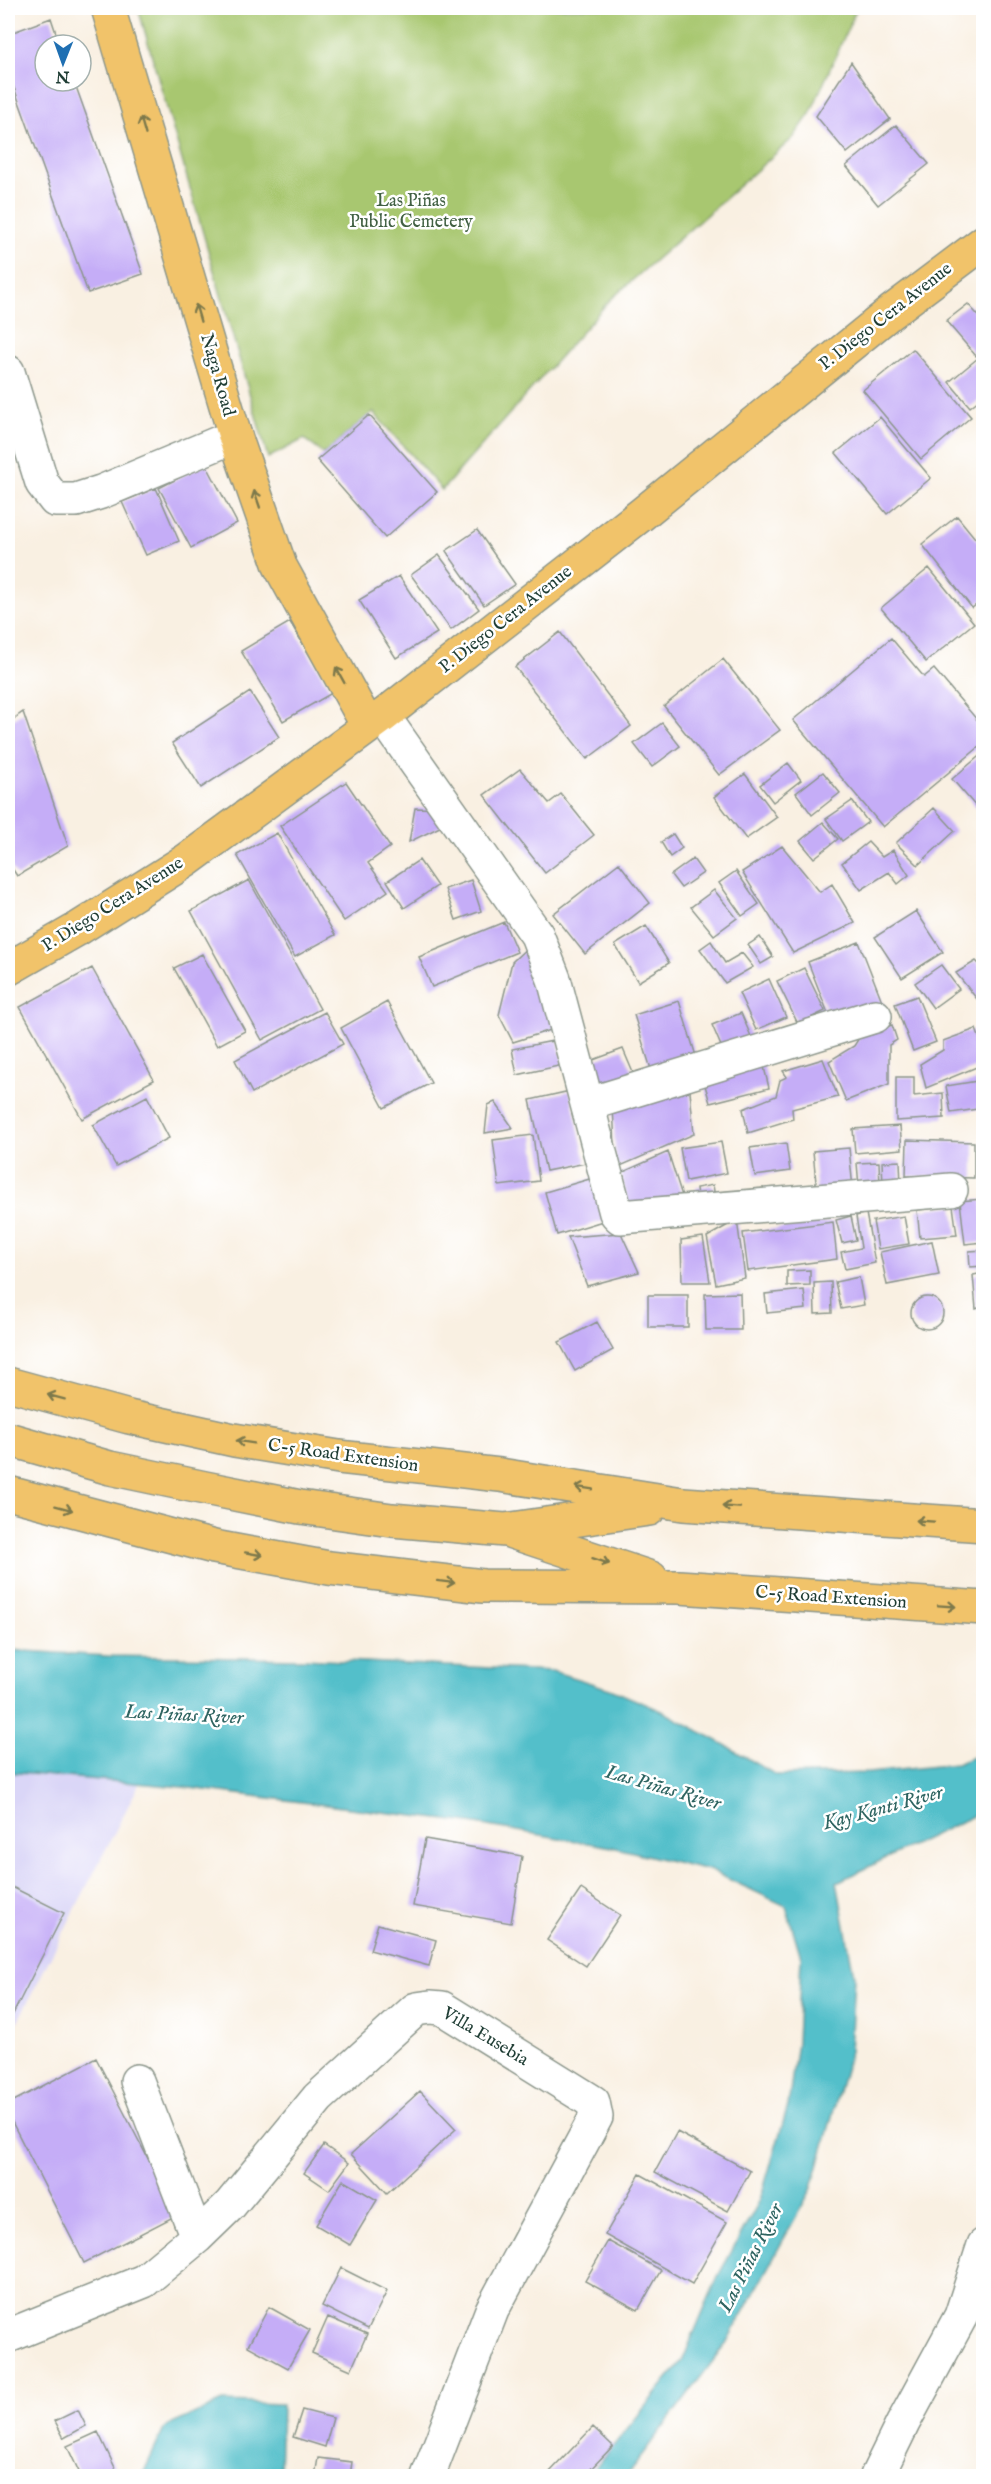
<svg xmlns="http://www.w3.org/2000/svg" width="991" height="2484" font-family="'IM FELL English',serif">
<rect width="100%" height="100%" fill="#fff"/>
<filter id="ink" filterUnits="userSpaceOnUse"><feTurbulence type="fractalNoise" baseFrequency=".0167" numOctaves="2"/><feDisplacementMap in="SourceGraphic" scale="12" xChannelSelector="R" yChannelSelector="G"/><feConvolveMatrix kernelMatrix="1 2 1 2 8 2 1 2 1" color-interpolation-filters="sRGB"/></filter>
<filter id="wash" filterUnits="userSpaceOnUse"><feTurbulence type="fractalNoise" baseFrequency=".008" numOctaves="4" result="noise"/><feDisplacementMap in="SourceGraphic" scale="24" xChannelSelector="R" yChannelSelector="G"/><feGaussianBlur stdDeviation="1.35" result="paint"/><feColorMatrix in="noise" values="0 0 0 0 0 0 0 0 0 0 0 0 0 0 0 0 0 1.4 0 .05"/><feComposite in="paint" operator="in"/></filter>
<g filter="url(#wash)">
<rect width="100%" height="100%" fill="#f9f0e2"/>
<!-- built -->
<path fill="#dad6f7" d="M 8,1754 L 148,1767 L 8,2040 Z"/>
<!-- green -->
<path fill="#a8c76f" stroke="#648252" stroke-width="1.5" d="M 138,8 L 857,8 L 810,114 L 793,138 L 609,301 L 442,490 L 373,412 L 324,454 L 304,439 L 268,458 Z"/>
<!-- water -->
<path fill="#52bfca" stroke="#387e7f" stroke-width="1.5" d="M 8,1650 L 108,1656 L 303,1659 L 552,1671 L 610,1689 L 662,1711 L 725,1745 L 776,1775 L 869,1773 L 956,1764 L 983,1753 L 983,1811 L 837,1882 L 854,1976 L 850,2052 L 812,2188 L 725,2345 L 626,2476 L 589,2476 L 682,2361 L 718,2276 L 760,2200 L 788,2106 L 797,2042 L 801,1957 L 786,1906 L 709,1870 L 612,1847 L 470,1823 L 182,1787 L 8,1772 Z
M 223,2402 L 282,2404 L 280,2476 L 142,2476 L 165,2427 Z"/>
<g id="blocks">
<!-- building -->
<path fill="#c5adf7" d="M 51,18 L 60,45 L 45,45 L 45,81 L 74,81 L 143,274 L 88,293 L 8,71 L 8,34 Z
M 851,62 L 890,119 L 847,153 L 816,116 Z
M 896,125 L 929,164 L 878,205 L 846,166 Z
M 968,304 L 984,322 L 984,350 L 976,356 L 946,321 Z
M 913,349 L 971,417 L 921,459 L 863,390 Z
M 984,353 L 984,396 L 970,407 L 949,382 Z
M 369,415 L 437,492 L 385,538 L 317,460 Z
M 880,417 L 931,478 L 887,514 L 836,453 Z
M 206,464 L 237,523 L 191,548 L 159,488 Z
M 156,488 L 179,541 L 146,555 L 122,502 Z
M 957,516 L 984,549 L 984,599 L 972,608 L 922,544 Z
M 477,530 L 515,584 L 484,605 L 446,551 Z
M 439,555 L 479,609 L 451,630 L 411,575 Z
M 929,568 L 974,623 L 926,662 L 881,608 Z
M 399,576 L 437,633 L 396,658 L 359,600 Z
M 290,622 L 332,693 L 283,721 L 241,651 Z
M 560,632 L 631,726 L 587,759 L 515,667 Z
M 891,638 L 924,677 L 934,669 L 984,728 L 984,743 L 883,827 L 793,720 Z
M 723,659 L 780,730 L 719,775 L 664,706 Z
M 250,692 L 279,737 L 201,788 L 172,743 Z
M 23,712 L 68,846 L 17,876 L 8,862 L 8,723 Z
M 662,723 L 680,746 L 652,767 L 634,744 Z
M 984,752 L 984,804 L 978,809 L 952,779 Z
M 788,763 L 801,780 L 773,802 L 760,785 Z
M 520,769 L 549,803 L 561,794 L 594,835 L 545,873 L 484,795 Z
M 823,772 L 840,793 L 812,815 L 796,793 Z
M 745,774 L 777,817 L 746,839 L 714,797 Z
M 346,782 L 390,847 L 368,863 L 388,891 L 344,921 L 280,826 Z
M 852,801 L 868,822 L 842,841 L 826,819 Z
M 415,808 L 444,809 L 446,824 L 409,842 Z
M 934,808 L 955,831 L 918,865 L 896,843 Z
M 823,822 L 838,839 L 814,858 L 800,841 Z
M 277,833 L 335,935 L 295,957 L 237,855 Z
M 673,834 L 682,848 L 670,857 L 661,842 Z
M 868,842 L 882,857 L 893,850 L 909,875 L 898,884 L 889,872 L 861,890 L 842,863 Z
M 782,846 L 820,892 L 832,884 L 855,923 L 793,953 L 742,872 Z
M 693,859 L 703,873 L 681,888 L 671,875 Z
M 419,860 L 437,886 L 404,908 L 387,881 Z
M 619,863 L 650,903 L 585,954 L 553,914 Z
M 736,871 L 759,904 L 742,916 L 719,883 Z
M 249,880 L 320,1009 L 262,1040 L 191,911 Z
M 471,880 L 481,911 L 456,920 L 445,889 Z
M 714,890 L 737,918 L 714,935 L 691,907 Z
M 916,911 L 943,952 L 902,978 L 875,937 Z
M 504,922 L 517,952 L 432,987 L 419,957 Z
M 646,926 L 669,963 L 638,982 L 615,945 Z
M 760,937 L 773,957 L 761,964 L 748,945 Z
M 711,941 L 725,963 L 742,953 L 753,967 L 725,983 L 700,949 Z
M 859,942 L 884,1006 L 833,1026 L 808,962 Z
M 531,944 L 557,1028 L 513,1042 L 499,1015 L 512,962 Z
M 202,954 L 245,1031 L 217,1046 L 174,968 Z
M 976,961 L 984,969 L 984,995 L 977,999 L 956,973 Z
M 941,965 L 959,989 L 933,1008 L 915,983 Z
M 92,968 L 154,1080 L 82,1119 L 20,1007 Z
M 804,968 L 825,1011 L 798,1024 L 777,981 Z
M 769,979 L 786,1017 L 756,1030 L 739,993 Z
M 917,996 L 936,1042 L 913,1051 L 895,1004 Z
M 679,1001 L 696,1056 L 651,1069 L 634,1015 Z
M 387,1002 L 431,1083 L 384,1108 L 341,1028 Z
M 325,1012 L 343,1044 L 252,1093 L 235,1060 Z
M 741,1013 L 753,1041 L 724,1053 L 712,1025 Z
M 892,1025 L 897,1040 L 889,1045 L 889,1084 L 846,1101 L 829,1061 L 854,1046 L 864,1030 L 875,1031 Z
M 976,1029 L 984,1050 L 984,1064 L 926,1088 L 920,1064 L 943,1050 L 943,1041 Z
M 558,1040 L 563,1065 L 517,1075 L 512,1049 Z
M 623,1049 L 634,1075 L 595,1089 L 585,1063 Z
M 823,1059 L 838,1097 L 792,1109 L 793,1119 L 748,1133 L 743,1109 L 776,1096 L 780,1080 L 787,1077 L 783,1071 Z
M 763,1063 L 769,1088 L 710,1103 L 703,1078 Z
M 896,1077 L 914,1077 L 914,1096 L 943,1093 L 944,1118 L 896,1121 Z
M 984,1080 L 984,1108 L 951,1113 L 946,1086 Z
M 570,1091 L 586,1163 L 546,1171 L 530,1100 Z
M 690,1091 L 694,1134 L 616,1168 L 613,1105 Z
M 147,1096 L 169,1138 L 116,1166 L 93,1125 Z
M 495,1102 L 513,1128 L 485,1133 L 488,1105 Z
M 900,1126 L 902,1149 L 855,1153 L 853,1129 Z
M 533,1135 L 539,1181 L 499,1186 L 493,1140 Z
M 907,1140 L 974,1142 L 974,1178 L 906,1176 Z
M 721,1142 L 727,1173 L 686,1181 L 680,1148 Z
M 786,1143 L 790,1171 L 755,1176 L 750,1148 Z
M 849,1148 L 853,1189 L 817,1193 L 813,1151 Z
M 668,1152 L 683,1199 L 630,1212 L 621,1173 Z
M 900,1161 L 901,1185 L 883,1186 L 882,1162 Z
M 879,1162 L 880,1186 L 859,1187 L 857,1163 Z
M 593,1178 L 606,1220 L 557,1235 L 545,1192 Z
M 713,1185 L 716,1204 L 698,1206 L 696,1188 Z
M 982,1199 L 984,1242 L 965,1244 L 960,1201 Z
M 953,1206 L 957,1235 L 920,1238 L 917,1210 Z
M 866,1213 L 875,1263 L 845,1269 L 841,1252 L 861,1248 L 856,1216 Z
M 851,1216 L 856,1240 L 842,1243 L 836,1220 Z
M 904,1216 L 909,1244 L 878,1249 L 873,1221 Z
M 737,1220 L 745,1278 L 716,1284 L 707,1237 Z
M 833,1222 L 837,1259 L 748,1271 L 743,1233 Z
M 621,1233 L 639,1272 L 587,1286 L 568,1237 Z
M 703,1237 L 710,1282 L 682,1282 L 681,1240 Z
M 932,1241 L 939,1275 L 887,1285 L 880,1252 Z
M 984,1250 L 984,1266 L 970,1267 L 969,1251 Z
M 810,1270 L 810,1285 L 787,1286 L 787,1271 Z
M 984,1273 L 984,1306 L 976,1309 L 973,1275 Z
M 859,1277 L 864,1305 L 841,1309 L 835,1282 Z
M 831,1282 L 832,1313 L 815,1314 L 814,1283 Z
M 804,1290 L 806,1309 L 767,1313 L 765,1294 Z
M 740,1293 L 741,1330 L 706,1330 L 705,1294 Z
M 648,1295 L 688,1295 L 688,1327 L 648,1327 Z
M911 1313a16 16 0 1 1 32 0a16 16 0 1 1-32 0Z
M 597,1322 L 613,1350 L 575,1371 L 559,1342 Z
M 425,1839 L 522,1856 L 511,1923 L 413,1906 Z
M 8,1885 L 64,1913 L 8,2024 Z
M 581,1889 L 620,1915 L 586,1966 L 547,1940 Z
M 378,1924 L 436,1940 L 429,1966 L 370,1950 Z
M 96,2058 L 177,2215 L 84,2263 L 8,2114 L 8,2104 Z
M 420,2091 L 456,2129 L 387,2193 L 351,2154 Z
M 677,2132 L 750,2171 L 728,2211 L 655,2172 Z
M 324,2145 L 349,2163 L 329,2190 L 304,2173 Z
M 640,2174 L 727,2222 L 692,2284 L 605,2235 Z
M 343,2180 L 377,2200 L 350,2245 L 316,2225 Z
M 608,2241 L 661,2270 L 638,2310 L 585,2281 Z
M 341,2268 L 387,2291 L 368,2329 L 322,2306 Z
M 269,2307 L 310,2330 L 288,2368 L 248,2346 Z
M 328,2317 L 367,2334 L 351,2370 L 312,2353 Z
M 78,2410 L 86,2426 L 64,2438 L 55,2421 Z
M 302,2410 L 333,2418 L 325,2447 L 293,2437 Z
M 593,2427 L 613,2446 L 584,2476 L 546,2476 Z
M 98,2432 L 119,2476 L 81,2476 L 67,2446 Z
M 318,2458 L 352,2462 L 350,2476 L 315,2476 Z"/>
</g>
</g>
<g filter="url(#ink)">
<use href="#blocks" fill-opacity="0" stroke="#8c968b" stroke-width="1.5"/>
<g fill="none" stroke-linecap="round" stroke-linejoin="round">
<!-- minor casing -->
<g stroke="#8c968b" stroke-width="36">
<path id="minor" d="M 8,372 L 42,483 L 55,500 L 76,500 L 101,492 L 235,436
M 383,716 L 537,935 L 554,979 L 616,1213 L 620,1217 L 951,1190
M 589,1104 L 875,1016
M 137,2081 L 197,2237
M 8,2336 L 144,2281 L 197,2237 L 230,2205 L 318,2098 L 416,2009 L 430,2007 L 442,2008 L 593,2102 L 596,2117 L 492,2310 L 428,2476
M 877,2476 L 903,2423 L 961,2316 L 984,2245"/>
</g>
<!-- major casing -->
<g stroke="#8c968b" stroke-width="36">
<path id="major" d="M 108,8 L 235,436 L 280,566 L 368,726
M 8,969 L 76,930 L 187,860 L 383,716 L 642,514 L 891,312 L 984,242
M 8,1384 L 129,1417 L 234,1440 L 339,1457 L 500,1475 L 683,1504 L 984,1525
M 8,1439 L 110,1468 L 205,1488 L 300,1507 L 392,1520 L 505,1530 L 649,1509
M 8,1493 L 214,1547 L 329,1568 L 483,1586 L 679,1587 L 984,1608
M 512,1532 L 651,1578"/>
</g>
<!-- minor -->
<use href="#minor" stroke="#fff" stroke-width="33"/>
<!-- major -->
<use href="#major" stroke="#f1c36a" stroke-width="33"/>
</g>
<!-- one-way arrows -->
<defs><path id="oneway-shaft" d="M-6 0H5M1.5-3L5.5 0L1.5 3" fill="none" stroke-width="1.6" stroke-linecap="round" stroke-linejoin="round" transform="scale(1.5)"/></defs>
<g stroke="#7d794c">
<use href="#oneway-shaft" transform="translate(143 126) rotate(-106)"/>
<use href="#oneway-shaft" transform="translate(198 313) rotate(-106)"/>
<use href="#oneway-shaft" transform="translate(257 499) rotate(-109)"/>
<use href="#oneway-shaft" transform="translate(340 675) rotate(-119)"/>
<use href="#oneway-shaft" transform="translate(56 1397) rotate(-165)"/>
<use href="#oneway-shaft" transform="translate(245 1442) rotate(-171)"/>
<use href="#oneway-shaft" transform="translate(584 1488) rotate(-171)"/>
<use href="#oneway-shaft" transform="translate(731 1507) rotate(-176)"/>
<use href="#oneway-shaft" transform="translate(64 1508) rotate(15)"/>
<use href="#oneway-shaft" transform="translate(925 1521) rotate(-176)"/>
<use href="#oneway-shaft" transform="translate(254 1554) rotate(10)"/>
<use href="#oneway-shaft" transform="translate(601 1561) rotate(18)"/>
<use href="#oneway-shaft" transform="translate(446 1582) rotate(7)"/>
<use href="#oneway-shaft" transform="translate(947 1606) rotate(4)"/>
</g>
</g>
<g text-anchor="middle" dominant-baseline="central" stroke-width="5" stroke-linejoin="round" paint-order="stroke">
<!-- park labels -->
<g font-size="18" fill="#416043" stroke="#fff">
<text x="411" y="201">Las Piñas<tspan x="411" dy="21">Public Cemetery</tspan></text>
</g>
<!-- street labels -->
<g font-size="18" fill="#1f3d34" stroke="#fff">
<text transform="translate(886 317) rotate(-38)">P. Diego Cera Avenue</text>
<text transform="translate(217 375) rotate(74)">Naga Road</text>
<text transform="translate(506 620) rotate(-38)">P. Diego Cera Avenue</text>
<text transform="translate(113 905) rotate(-32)">P. Diego Cera Avenue</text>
<text transform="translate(343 1456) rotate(8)">C-5 Road Extension</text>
<text transform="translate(831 1598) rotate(4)">C-5 Road Extension</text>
<text transform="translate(485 2037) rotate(31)">Villa Eusebia</text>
</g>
<!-- water labels -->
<g font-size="20" font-style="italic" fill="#2e6461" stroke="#fff">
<text transform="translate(184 1715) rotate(3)">Las Piñas River</text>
<text transform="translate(663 1788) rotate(16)">Las Piñas River</text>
<text transform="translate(883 1808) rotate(-15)">Kay Kanti River</text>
<text transform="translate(751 2258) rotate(-63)">Las Piñas River</text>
</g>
</g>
<!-- margin -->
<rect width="991" height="2484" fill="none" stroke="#fff" stroke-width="30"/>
<!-- north arrow -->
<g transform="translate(63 63) rotate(181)"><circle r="28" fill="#ffffff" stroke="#a5b1ae" stroke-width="1.5"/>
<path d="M0-4.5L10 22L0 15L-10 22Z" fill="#1f6fb2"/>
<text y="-9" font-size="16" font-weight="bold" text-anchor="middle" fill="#1f3d34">N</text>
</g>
</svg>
